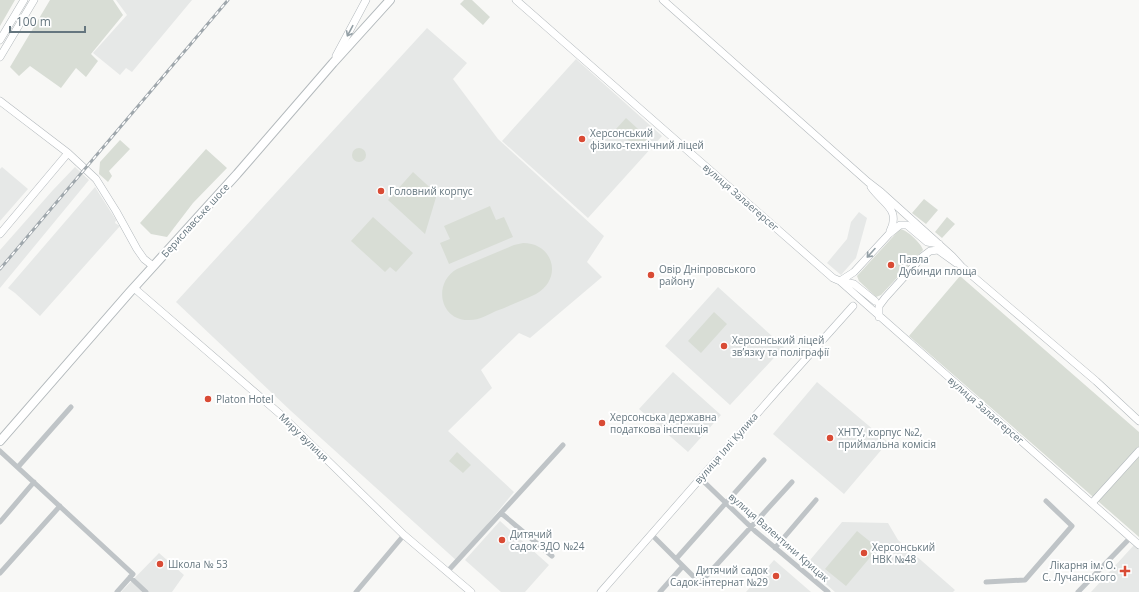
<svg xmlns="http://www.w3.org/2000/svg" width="1139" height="592" font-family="'Open Sans',sans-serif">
<rect width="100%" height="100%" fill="#f8f8f6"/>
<!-- built -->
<path fill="#e6e8e7" d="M 116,0 L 192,0 L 132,72 L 126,68 L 120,75 L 93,53 L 127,15 Z
M 427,28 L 467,63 L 453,79 L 498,139 L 604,236 L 587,262 L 602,277 L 530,338 L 519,333 L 481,370 L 492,388 L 448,431 L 514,492 L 457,561 L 291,411 L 176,302 Z
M 576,59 L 662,136 L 588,218 L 502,141 Z
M 2,167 L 28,189 L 0,221 L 0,169 Z
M 75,167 L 89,180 L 0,288 L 0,250 L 53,190 Z
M 95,187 L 116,220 L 115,223 L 120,226 L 40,316 L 15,293 L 8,288 Z
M 859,212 L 867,218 L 856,258 L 841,275 L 827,263 L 847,239 L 851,222 Z
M 718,287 L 784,347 L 730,405 L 665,346 Z
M 673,372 L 721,415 L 688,452 L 639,409 Z
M 817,382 L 888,442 L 844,494 L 773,434 Z
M 500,521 L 549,565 L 525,592 L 501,592 L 465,560 Z
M 842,522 L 888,523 L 898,540 L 955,590 L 953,592 L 835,592 L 805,566 Z
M 1134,545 L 1139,550 L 1139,592 L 1091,592 Z
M 159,553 L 184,575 L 172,592 L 121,592 Z
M 774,560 L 811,592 L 746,592 Z"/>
<!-- green -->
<path fill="#d8ddd5" d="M 0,0 L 15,0 L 0,26 Z
M 50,0 L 113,0 L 123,15 L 91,54 L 98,61 L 86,77 L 76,68 L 61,88 L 30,66 L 19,76 L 10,67 Z
M 464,0 L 472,0 L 490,17 L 483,25 L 460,4 Z
M 626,118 L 648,138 L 638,149 L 616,129 Z
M 120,140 L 130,149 L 109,171 L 112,176 L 108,182 L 99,174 L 100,162 Z
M352 155a7 7 0 1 1 14 0a7 7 0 1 1-14 0Z
M 206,149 L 227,168 L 193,203 L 167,237 L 151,234 L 140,223 Z
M 413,172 L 437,194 L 425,234 L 388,200 Z
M 924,199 L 938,210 L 926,224 L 912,213 Z
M 490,206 L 496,220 L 504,217 L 513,237 L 449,264 L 440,243 L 450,239 L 444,226 Z
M 373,217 L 413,253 L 396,272 L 390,267 L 385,272 L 351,241 Z
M 947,217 L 955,224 L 942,238 L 935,232 Z
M 900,229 C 906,229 922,244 923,250 L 881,295 L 876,297 L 859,281 L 857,276 Z
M 523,243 C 554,243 563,279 536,294 C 523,300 509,306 496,311 C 488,315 479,320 470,320 C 440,322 432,283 457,269 L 514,245 Z
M 960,276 L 1139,432 L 1139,537 L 909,336 Z
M 714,312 L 727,324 L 701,353 L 688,341 Z
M 457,452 L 471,465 L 463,473 L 449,461 Z
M 857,531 L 878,548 L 846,586 L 825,569 Z"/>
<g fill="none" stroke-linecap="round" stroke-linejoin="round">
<!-- secondary casing -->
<g stroke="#b2b8bc" stroke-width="8">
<path id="secondary" d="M 516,0 L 833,278 L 840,281 L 854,284 L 875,301
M 663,0 L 868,182 L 881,192 L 952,256 L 962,267 L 1096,381 L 1139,421
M 0,40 L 24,0
M 336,56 L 366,0
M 0,57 L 34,0
M 0,101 L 68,153
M 871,187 C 883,204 901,209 890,231
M 0,234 L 68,153 L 96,179 L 116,211 L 137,249 L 144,259 L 153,266
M 840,281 L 854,272 L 889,234 L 900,225 L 907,225 L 927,242 L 939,244
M 841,282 L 1139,545
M 134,288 L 280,414 L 404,535 L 471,592
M 879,317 L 879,306 L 885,298 L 922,257 L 930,251 L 938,250 L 956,263
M 1092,503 L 1139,451
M 601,592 L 776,392 L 853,306"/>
</g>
<!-- primary casing -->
<g stroke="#b3b9bc" stroke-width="10">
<path id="primary" d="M 0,441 L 129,293 L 237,174 L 333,63 L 390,0"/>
</g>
<!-- street -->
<path stroke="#bfc4c7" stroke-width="5" d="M 0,451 L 133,574 L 117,592
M 18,467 L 71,407
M 700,478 L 755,531 L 828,592
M 501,513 L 552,556
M 0,522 L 34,482
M 651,534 L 700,583 L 792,482
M 775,548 L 816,500
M 676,559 L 764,460
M 447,572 L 563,445
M 0,573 L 60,506
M 130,577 L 146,592
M 986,582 L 1025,580 L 1072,526 L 1046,501
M 356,592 L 404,535
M 660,592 L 683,566
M 1078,592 L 1131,537"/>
<!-- secondary -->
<use href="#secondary" stroke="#fff" stroke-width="7"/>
<!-- primary -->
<use href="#primary" stroke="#fff" stroke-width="8"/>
<!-- rail casing -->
<g stroke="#9fa7ac" stroke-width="3">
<path id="rail" d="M 0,269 L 228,0"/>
</g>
<!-- rail -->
<use href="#rail" stroke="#fff" stroke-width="1.5" stroke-dasharray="4.5" stroke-linecap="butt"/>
</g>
<!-- one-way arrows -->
<defs><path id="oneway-shaft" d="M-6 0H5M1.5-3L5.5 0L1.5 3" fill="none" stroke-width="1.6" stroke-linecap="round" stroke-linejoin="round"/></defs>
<g stroke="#939fa5">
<use href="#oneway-shaft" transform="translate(350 31) rotate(118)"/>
<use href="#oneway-shaft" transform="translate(871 253) rotate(132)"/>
</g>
<!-- markers -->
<g fill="#d94b35" stroke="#fff" stroke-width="1.5">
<circle cx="582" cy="139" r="4"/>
<circle cx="381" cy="191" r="4"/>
<circle cx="891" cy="265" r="4"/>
<circle cx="651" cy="275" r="4"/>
<circle cx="724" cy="346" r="4"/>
<circle cx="208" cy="399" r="4"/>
<circle cx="602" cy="423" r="4"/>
<circle cx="830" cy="438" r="4"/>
<circle cx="502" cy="540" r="4"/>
<circle cx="864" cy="553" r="4"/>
<circle cx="160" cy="564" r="4"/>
<path d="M1123 565h4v4h4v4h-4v4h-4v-4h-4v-4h4z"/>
<circle cx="776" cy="576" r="4"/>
</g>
<g text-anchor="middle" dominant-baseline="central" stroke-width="4" stroke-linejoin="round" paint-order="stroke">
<!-- poi labels -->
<g font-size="10" fill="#65767f" stroke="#fff" text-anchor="start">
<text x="590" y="133">Херсонський<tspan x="590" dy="12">фізико-технічний ліцей</tspan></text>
<text x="389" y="191">Головний корпус</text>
<text x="899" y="259">Павла<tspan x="899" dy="12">Дубинди площа</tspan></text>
<text x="659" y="269">Овір Дніпровського<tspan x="659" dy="12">району</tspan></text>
<text x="732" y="340">Херсонський ліцей<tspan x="732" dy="12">зв’язку та поліграфії</tspan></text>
<text x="216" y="399">Platon Hotel</text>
<text x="610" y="417">Херсонська державна<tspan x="610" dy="12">податкова інспекція</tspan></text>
<text x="838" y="432">ХНТУ, корпус №2,<tspan x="838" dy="12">приймальна комісія</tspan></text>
<text x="510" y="534">Дитячий<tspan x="510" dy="12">садок ЗДО №24</tspan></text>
<text x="872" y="547">Херсонський<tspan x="872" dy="12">НВК №48</tspan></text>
<text x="168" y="564">Школа № 53</text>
<text x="1116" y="565" text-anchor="end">Лікарня ім. О.<tspan x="1116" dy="12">С. Лучанського</tspan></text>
<text x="768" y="570" text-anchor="end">Дитячий садок<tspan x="768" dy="12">Садок-інтернат №29</tspan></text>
</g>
<!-- street labels -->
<g font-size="10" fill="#65767f" stroke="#fff">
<text transform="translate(741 197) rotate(41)">вулиця Залаегерсег</text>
<text transform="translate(195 220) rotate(-48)">Бериславське шосе</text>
<text transform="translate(986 410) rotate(41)">вулиця Залаегерсег</text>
<text transform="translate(304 437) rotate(44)">Миру вулиця</text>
<text transform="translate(726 448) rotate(-49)">вулиця Іллі Кулика</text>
<text transform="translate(779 537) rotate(41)">вулиця Валентини Крицак</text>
</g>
</g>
<!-- scale -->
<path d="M10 26v6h75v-6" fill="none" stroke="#65767f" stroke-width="2"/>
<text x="16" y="26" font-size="12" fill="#65767f" stroke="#ffffff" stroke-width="3" paint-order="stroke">100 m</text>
</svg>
